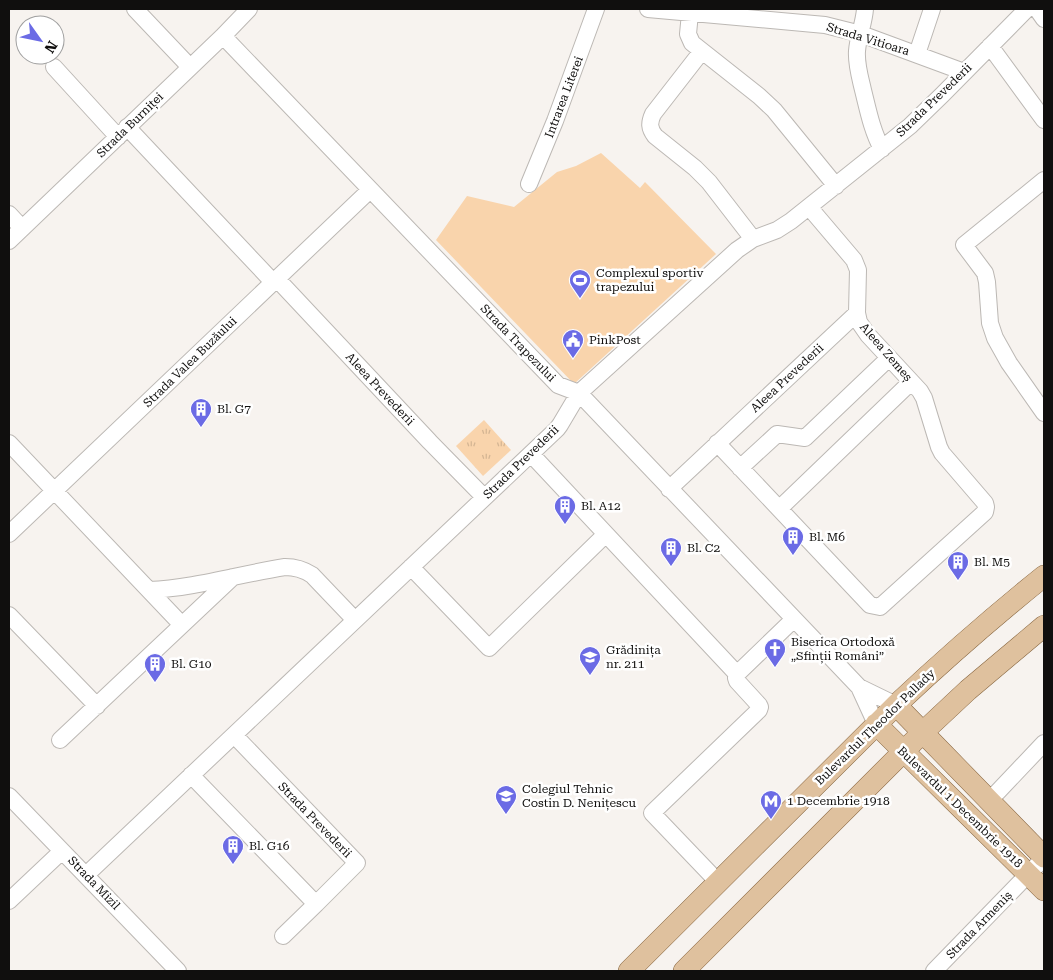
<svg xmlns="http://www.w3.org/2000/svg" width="1053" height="980" font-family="'Roboto Serif',serif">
<defs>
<pattern id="grass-tufts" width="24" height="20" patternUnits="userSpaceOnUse" patternTransform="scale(1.25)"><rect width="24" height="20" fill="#f9d4ac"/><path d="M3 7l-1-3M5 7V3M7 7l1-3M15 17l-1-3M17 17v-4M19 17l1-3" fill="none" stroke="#d4b593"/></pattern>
</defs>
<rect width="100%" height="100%" fill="#f7f3ef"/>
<!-- grass -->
<path fill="url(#grass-tufts)" d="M 484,420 L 511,450 L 483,476 L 456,446 Z"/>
<!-- pitch -->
<path fill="#f9d4ac" d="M 601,153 L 640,188 L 645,182 L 716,254 L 574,384 L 436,240 L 467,196 L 514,207 L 557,172 L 576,166 Z"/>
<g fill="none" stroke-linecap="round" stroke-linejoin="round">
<!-- minor casing -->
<g stroke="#bcb8b4" stroke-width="18">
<path id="minor" d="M 135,9 L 190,67
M 648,9 L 825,25 L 861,34 L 964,72
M 865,9 C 864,23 858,37 857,51 C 856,64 860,77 863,90 C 868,110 872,131 882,149
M 1037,9 L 1044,19
M 690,13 L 688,34 L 692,43 L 759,96 L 774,110 L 836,186
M 223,36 L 558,385 L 579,393 L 859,687 L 876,724
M 990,46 L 1044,120
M 702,51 L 653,114 C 649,123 649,128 655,136 L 695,168 L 709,182 L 753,239
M 917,54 L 932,9
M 54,67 L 118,137
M 127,127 L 273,282
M 1044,180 L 964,245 L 985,273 L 987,282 L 990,323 L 995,338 L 1009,363 L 1044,413
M 529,184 L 555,121 L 596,9
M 9,214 L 22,228
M 9,241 L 223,36 L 249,9
M 277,279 L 430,442 L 484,497
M 9,443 L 182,625
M 717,443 L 870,605 L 880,607 L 985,512 L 986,507 L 985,503 L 942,453 L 939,447 L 924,398 L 920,391 L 868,335 L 859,322 L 857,313 L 858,270 L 854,260 L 809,207
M 531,454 L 737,674
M 740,468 L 777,434 L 805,438 L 889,358
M 669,489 L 857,313
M 780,508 L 911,382
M 9,534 L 370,190
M 411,567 L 489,648 L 606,534
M 149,590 C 195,588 240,574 285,567 C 296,567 303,569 312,575 L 355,620
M 9,615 L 97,706
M 859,687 L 896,705
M 60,740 L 233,577
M 191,775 L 316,904 L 357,863 L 234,735
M 9,796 L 178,971
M 989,801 L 1044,743
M 86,875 L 557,429 L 560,425 L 579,393 L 737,250 L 753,239 L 777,230 L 791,221 L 910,126 L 942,95 L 1027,9
M 718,882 L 652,813 L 759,710 L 760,707 L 759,705 L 737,681 L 736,678 L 737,674 L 794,619
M 9,901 L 62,851
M 283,936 L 316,904
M 934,971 L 1044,858"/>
</g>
<!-- major casing -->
<g stroke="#886741" stroke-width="22">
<path id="major" d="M 896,705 L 1044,857
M 876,724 L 1044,890
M 629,971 L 896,705 C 944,660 993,617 1044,576
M 684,971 L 922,733 L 968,690 L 1044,626"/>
</g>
<!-- minor -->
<use href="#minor" stroke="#fff" stroke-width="16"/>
<!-- major -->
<use href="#major" stroke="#dfc19e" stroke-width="21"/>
</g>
<!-- icons -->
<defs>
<g id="stadium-pin" transform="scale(1.125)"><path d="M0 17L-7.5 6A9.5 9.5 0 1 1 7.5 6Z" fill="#6b6be5" stroke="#fff"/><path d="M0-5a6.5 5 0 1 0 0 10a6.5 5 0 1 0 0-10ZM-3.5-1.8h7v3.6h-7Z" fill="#fff"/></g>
<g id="civic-pin" transform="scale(1.125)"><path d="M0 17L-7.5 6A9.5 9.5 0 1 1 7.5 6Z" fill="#6b6be5" stroke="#fff"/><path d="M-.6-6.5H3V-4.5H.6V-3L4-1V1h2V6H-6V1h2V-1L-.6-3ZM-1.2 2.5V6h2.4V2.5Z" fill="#fff"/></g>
<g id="building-pin" transform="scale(1.125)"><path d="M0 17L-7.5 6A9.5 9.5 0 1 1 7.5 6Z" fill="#6b6be5" stroke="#fff"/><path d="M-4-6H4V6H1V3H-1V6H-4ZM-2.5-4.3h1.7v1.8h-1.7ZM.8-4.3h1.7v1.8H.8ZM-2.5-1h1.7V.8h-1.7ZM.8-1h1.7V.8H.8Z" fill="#fff"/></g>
<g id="church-pin" transform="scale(1.125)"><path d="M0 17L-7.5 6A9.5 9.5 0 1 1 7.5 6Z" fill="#6b6be5" stroke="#fff"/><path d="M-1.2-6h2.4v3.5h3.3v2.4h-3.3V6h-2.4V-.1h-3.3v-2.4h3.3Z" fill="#fff"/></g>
<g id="school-pin" transform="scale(1.125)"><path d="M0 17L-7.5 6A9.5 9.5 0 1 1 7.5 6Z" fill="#6b6be5" stroke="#fff"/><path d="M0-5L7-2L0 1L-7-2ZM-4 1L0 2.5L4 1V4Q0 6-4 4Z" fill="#fff"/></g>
<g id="metro-pin" transform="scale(1.125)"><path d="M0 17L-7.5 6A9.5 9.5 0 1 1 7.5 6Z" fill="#6b6be5" stroke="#fff"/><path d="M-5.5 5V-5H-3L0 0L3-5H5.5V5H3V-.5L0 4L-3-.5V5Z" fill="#fff"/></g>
</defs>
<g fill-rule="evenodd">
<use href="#stadium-pin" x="580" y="280"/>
<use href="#civic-pin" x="573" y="340"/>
<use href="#building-pin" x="201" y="409"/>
<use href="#building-pin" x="565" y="506"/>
<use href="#building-pin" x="793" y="537"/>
<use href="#building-pin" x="671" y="548"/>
<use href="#building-pin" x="958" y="562"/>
<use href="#church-pin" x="775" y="649"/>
<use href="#school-pin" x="590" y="657"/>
<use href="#building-pin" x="155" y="664"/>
<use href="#school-pin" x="506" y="796"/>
<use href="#metro-pin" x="771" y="801"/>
<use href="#building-pin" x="233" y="846"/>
</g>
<g text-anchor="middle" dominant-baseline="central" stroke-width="5" stroke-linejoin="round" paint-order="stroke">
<!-- street labels -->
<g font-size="12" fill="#100f0e" stroke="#fff">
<text transform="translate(868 39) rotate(17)">Strada Vitioara</text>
<text transform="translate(564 97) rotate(-69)">Intrarea Literei</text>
<text transform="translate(934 100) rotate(-44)">Strada Prevederii</text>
<text transform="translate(130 125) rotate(-44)">Strada Burniței</text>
<text transform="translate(518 343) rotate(46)">Strada Trapezului</text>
<text transform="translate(886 352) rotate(49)">Aleea Zemeș</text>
<text transform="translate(190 362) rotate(-44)">Strada Valea Buzăului</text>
<text transform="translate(787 378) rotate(-43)">Aleea Prevederii</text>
<text transform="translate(380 389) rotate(47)">Aleea Prevederii</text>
<text transform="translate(521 462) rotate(-44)">Strada Prevederii</text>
<text transform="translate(875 727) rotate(-44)">Bulevardul Theodor Pallady</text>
<text transform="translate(960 807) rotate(44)">Bulevardul 1 Decembrie 1918</text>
<text transform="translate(315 820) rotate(46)">Strada Prevederii</text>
<text transform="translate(94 883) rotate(46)">Strada Mizil</text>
<text transform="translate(979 925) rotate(-46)">Strada Armeniș</text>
</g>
<!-- poi labels -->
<g font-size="12" fill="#100f0e" stroke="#fff" text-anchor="start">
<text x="596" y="273">Complexul sportiv<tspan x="596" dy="14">trapezului</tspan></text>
<text x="589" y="340">PinkPost</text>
<text x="217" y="409">Bl. G7</text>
<text x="581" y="506">Bl. A12</text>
<text x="809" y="537">Bl. M6</text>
<text x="687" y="548">Bl. C2</text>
<text x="974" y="562">Bl. M5</text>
<text x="791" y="642">Biserica Ortodoxă<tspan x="791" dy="14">„Sfinții Români”</tspan></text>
<text x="606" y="650">Grădinița<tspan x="606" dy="14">nr. 211</tspan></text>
<text x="171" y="664">Bl. G10</text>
<text x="522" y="789">Colegiul Tehnic<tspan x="522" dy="14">Costin D. Nenițescu</tspan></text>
<text x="787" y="801">1 Decembrie 1918</text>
<text x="249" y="846">Bl. G16</text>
</g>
</g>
<!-- border -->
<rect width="1053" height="980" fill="none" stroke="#100f0e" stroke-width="20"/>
<!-- north arrow -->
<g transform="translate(40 40) rotate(123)"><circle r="24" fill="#ffffff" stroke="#9f9f9f"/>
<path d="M0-4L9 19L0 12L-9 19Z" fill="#6b6be5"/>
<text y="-8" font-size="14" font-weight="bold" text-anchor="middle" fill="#100f0e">N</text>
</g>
</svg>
